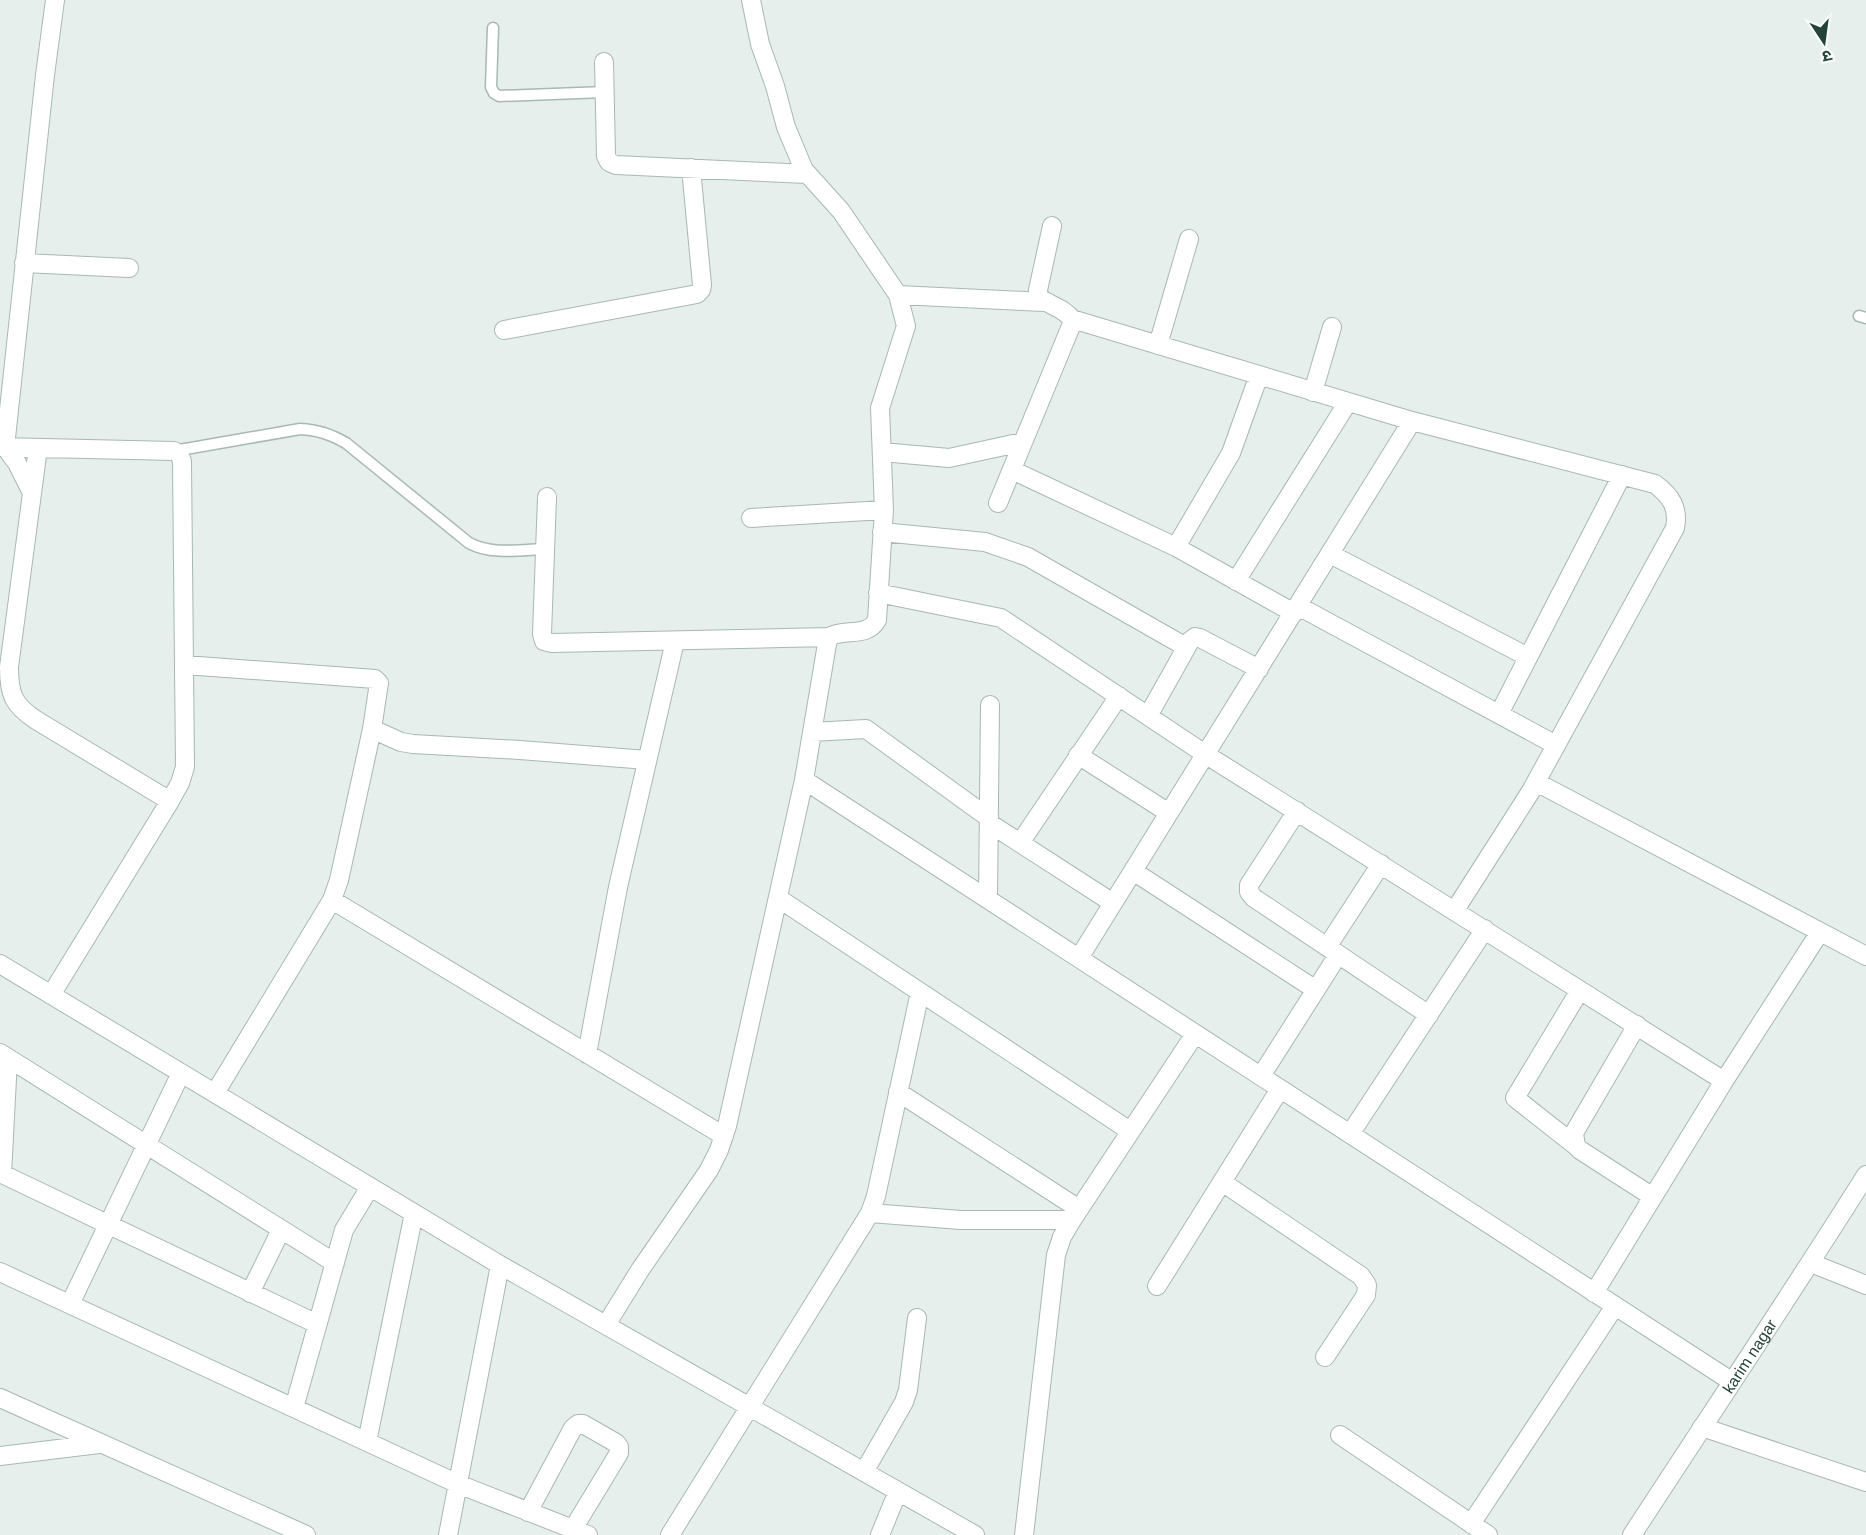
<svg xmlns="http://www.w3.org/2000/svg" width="1866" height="1535" font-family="Arial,'Noto Sans Devanagari',sans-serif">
<rect width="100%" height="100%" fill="#e6efeb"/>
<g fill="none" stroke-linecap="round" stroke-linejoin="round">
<!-- service casing -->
<g stroke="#a8b8b2" stroke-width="13">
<path id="service" d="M 493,28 L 491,87 L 494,93 L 499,96 L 605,92
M 1859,316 L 1866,318
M 174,451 L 300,429 C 318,430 330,434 346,443 L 469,543 C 491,555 520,550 545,549"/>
</g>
<!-- minor casing -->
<g stroke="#a8b8b2" stroke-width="20">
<path id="minor" d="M 604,62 L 606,156 L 609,162 L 616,165 L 807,174
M 24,263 L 129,268
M 898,295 L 1045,302
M 1072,319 L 1412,421 L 1655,484 C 1671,496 1679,508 1675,528 L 1531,791 L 1455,910
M 504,330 L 697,294 L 701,290 L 702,285 L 691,168
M 1158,345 L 1189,239
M 1313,392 L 1332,327
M 0,447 L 174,451 L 179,454 L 182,461 L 185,767 L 180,783 L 170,801 L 51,995
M 38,448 L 9,667 C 9,694 13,705 36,720 L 170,801
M 882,452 L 949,458 L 1023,442
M 1012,470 L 1176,547 L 1294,613
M 32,493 L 17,463 L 5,447 L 45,75 L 55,0
M 547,497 L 542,634 L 544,641 L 552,643 L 829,637
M 998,503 L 1071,326 L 1072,319 C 1064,308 1050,306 1039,297 L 1038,290 L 1052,226
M 751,518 L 884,510
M 882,532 L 985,542 L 1028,557 L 1186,647
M 1176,547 L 1231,453 L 1259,375
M 1330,554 L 1528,657
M 1236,581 L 1348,402
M 878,593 L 1001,618 L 1205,754 L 1724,1081
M 1298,606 L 1556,745
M 185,665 L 375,679 L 379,683 L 372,729 L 339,880 L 332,900 L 215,1093
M 1499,714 L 1622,475
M 1148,716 L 1190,641 L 1195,637 L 1200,638 L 1259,669
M 372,729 L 401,742 L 413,744 L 520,750 L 647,760
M 812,732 L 866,729 L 989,818
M 1078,755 L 1169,813
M 804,780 L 1731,1381
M 1536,782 L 1866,956
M 1297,811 L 1249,885 L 1249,892 L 1254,898 L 1429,1015
M 989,823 L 1113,903
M 1020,843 L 1119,696
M 1133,871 L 1316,990
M 778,898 L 1130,1131
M 988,899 L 990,705
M 332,900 L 724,1136
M 1327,947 L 1381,864
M 1079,958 L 1412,421
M 0,964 L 500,1265 L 975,1535
M 1637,1025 L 1574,1133 L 1576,1146 L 1580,1150 L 1653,1197
M 0,1053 L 335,1263
M 587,1054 L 618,887 L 675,641
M 1261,1076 L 1338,955
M 898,1092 L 1079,1209
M 1350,1134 L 1485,929
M 1576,1146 L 1515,1098 L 1580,990
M 0,1173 L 317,1324
M 2,1174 L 8,1059
M 1222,1182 L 1361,1276 L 1367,1285 L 1366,1295 L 1325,1357
M 870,1213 L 961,1220 L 1072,1220
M 1811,1263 L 1866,1285
M 0,1272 L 458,1484 L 588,1535
M 1157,1286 L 1280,1089
M 250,1293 L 281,1230
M 1594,1293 L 1724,1081 L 1820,932
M 70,1304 L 181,1073
M 606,1325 L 640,1270 L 709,1170 L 719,1150 L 727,1126 L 804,780 L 827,644 L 829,637 C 845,628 867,638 877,620 L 884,510 L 880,408 L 906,326 L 898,295 L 841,211 L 804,170 L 786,127 L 775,86 L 760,44 L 751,0
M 0,1398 L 306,1535
M 294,1408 L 344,1230 L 370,1187
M 1702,1427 L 1866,1482
M 1340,1435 L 1488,1535
M 367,1442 L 414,1213
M 0,1456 L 99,1444
M 864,1472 L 904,1402 L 908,1390 L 917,1318
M 528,1512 L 573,1428 L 578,1424 L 583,1424 L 616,1443 L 619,1447 L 619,1453 L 573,1529
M 1471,1524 L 1615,1306
M 448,1535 L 500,1265
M 670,1535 L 870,1213 L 876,1196 L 920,992
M 880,1535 L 898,1491
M 1024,1535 L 1056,1255 L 1062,1237 L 1072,1220 L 1195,1034"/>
</g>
<!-- tertiary casing -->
<g stroke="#a8b8b2" stroke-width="20">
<g id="tertiary">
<path id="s1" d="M 1632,1535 C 1710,1415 1790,1296 1866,1175"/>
</g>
</g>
<!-- service -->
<use href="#service" stroke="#fff" stroke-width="10"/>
<!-- minor -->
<use href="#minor" stroke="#fff" stroke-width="18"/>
<!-- tertiary -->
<use href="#tertiary" stroke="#fff" stroke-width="18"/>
</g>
<g text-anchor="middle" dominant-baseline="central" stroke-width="4.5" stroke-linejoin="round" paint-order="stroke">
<!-- street labels -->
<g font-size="16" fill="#24423a" stroke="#f7fbf9">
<text stroke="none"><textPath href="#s1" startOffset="214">karim nagar</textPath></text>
</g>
</g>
<!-- north arrow -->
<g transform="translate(1824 42) rotate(167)" stroke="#f7fbf9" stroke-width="4.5" paint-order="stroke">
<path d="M0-4.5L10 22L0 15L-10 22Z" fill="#24423a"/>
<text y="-9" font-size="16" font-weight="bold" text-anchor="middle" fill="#24423a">उ</text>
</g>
</svg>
